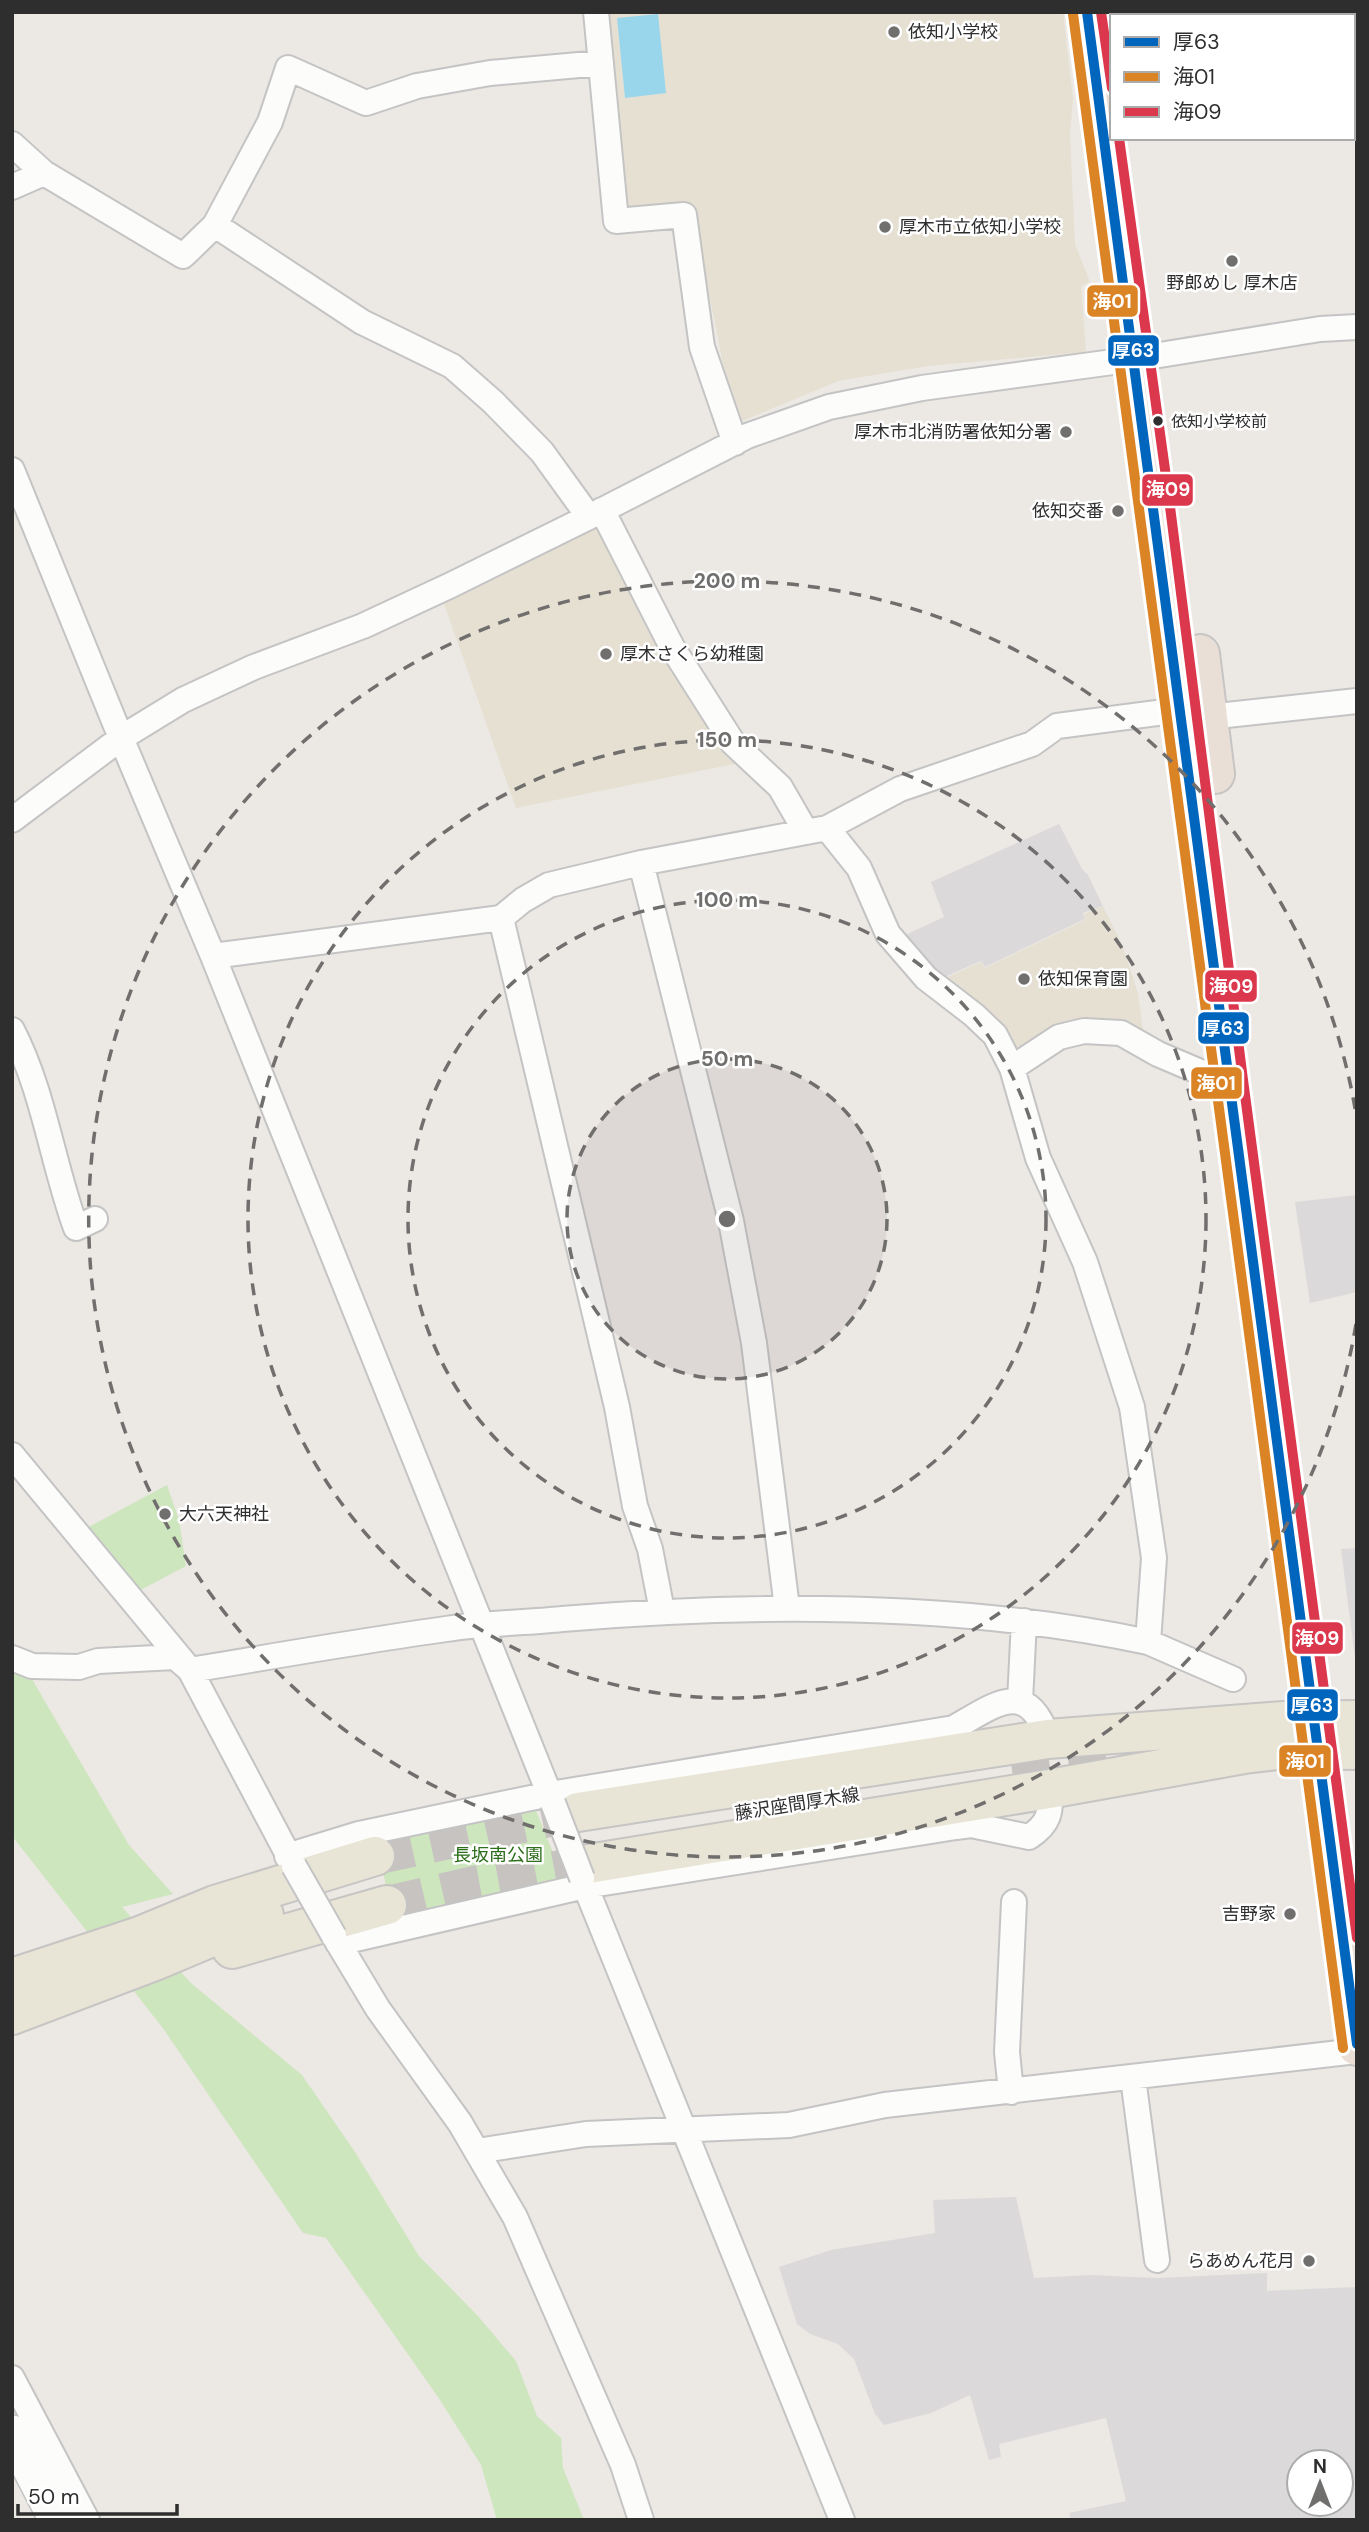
<svg xmlns="http://www.w3.org/2000/svg" width="1369" height="2532" font-family="'DM Sans','Noto Sans JP',sans-serif">
<rect width="100%" height="100%" fill="#ece8e4"/>
<!-- industrial -->
<path fill="#dcd9db" fill-rule="evenodd" d="M 1059,824 L 1082,869 L 1088,875 L 1103,906 L 1083,913 L 1085,919 L 985,967 L 981,961 L 940,979 L 899,938 L 944,917 L 931,882 Z
M 1357,1195 L 1357,1292 L 1310,1303 L 1295,1202 Z
M 1357,1548 L 1357,1674 L 1341,1549 Z
M 1016,2197 L 1034,2278 L 1090,2275 L 1157,2278 L 1267,2273 L 1267,2291 L 1357,2287 L 1357,2520 L 1071,2520 L 1069,2513 L 1126,2501 L 1106,2418 L 999,2444 L 1001,2457 L 989,2460 L 970,2395 L 931,2413 L 884,2425 L 875,2414 L 854,2359 L 838,2344 L 810,2334 L 797,2324 L 779,2267 L 831,2250 L 935,2233 L 933,2200 ZM 1299,2462 L 1341,2462 L 1341,2504 L 1299,2504 Z"/>
<!-- education -->
<path fill="#e6e0d3" d="M 608,12 L 1063,12 L 1073,98 L 1070,133 L 1075,244 L 1090,282 L 1081,286 L 1086,352 L 928,366 L 838,381 L 735,424 L 692,208 L 625,210 Z
M 597,527 L 604,530 L 744,762 L 516,808 L 443,601 Z
M 1103,906 L 1123,947 L 1138,993 L 1143,1031 L 1115,1024 L 1012,1053 L 943,979 L 981,962 L 985,968 L 1085,920 L 1084,914 Z"/>
<!-- green -->
<path fill="#cee6be" d="M 167,1485 L 179,1520 L 186,1566 L 133,1594 L 81,1531 Z
M 12,1645 L 129,1845 L 173,1894 L 122,1907 L 191,1983 L 302,2075 L 355,2152 L 419,2256 L 478,2316 L 516,2361 L 537,2416 L 561,2438 L 563,2468 L 584,2520 L 497,2520 L 481,2465 L 438,2397 L 326,2238 L 303,2233 L 162,2027 L 12,1836 Z
M 534,1806 L 565,1882 L 394,1920 L 376,1842 Z"/>
<!-- water -->
<path fill="#99d6ec" d="M 658,14 L 666,93 L 625,98 L 617,18 Z"/>
<g fill="none" stroke-linecap="round" stroke-linejoin="round">
<!-- primary-tunnel -->
<path stroke="#c6c3c0" stroke-width="38" stroke-dasharray="38 19" stroke-linecap="butt" d="M 1012,1770 L 1180,1746
M 375,1856 L 578,1812
M 387,1905 L 474,1885 L 588,1864"/>
<!-- street casing -->
<g stroke="#c5c4c5" stroke-width="28">
<path id="street" d="M 596,12 L 616,221 L 684,215 L 702,347 L 735,443
M 12,144 L 44,173 L 183,256 L 215,225 L 270,122 L 288,68 L 366,103 L 417,86 L 490,73 L 601,63
M 12,187 L 44,173
M 215,225 L 362,322 L 452,366 L 493,402 L 542,452 L 589,517
M 12,470 L 121,738 L 213,956 L 553,1803
M 602,510 L 672,647 L 733,743 L 780,787 L 806,832
M 1208,717 L 1357,701
M 12,820 L 121,738 L 183,700 L 254,667 L 363,626 L 451,585 L 589,517 L 747,436 L 829,407 L 922,388 L 1135,359 L 1320,329 L 1357,327
M 827,828 L 900,789 L 1032,744 L 1057,726 L 1180,710
M 641,863 L 731,1221 L 754,1343 L 787,1608
M 501,918 L 617,1407 L 635,1506 L 650,1549 L 662,1611
M 12,1030 C 44,1092 52,1162 76,1228 L 95,1219
M 1012,1068 L 1059,1037 L 1084,1031 L 1121,1033 L 1158,1054 L 1212,1077 L 1229,1082
M 12,1455 L 190,1670 L 294,1866
M 1148,1642 L 1233,1679
M 12,1658 L 32,1666 L 79,1667 L 98,1661 L 175,1657 L 190,1670 C 275,1656 360,1641 446,1629 C 484,1623 524,1623 562,1619 C 753,1603 960,1602 1148,1642 L 1154,1558 L 1132,1407 L 1085,1262 L 1038,1158 L 1012,1068 L 995,1035 L 974,1015 L 926,978 L 888,934 L 859,868 L 827,828 L 641,863 L 549,885 L 523,900 L 501,918 L 213,956
M 1020,1701 L 1024,1621
M 287,1856 L 359,1834 L 550,1794 L 954,1728 C 994,1705 1028,1677 1048,1739
M 582,1878 L 842,2520
M 334,1936 L 378,2009 L 460,2123 L 515,2217 L 623,2465 L 641,2520
M 338,1943 L 585,1886 L 956,1827 L 971,1825 L 1029,1837 C 1049,1824 1052,1812 1049,1789
M 1133,2078 L 1157,2260
M 1011,2092 L 1007,2052 L 1014,1902
M 477,2151 L 586,2134 L 789,2125 L 885,2105 L 1357,2051
M 12,2378 L 87,2520"/>
</g>
<!-- secondary casing -->
<g stroke="#c5c4c5" stroke-width="38">
<path id="secondary" d="M 12,2433 L 57,2520"/>
</g>
<!-- primary casing -->
<g stroke="#c6c5c4" stroke-width="42">
<path id="primary" d="M 578,1812 L 1048,1739 L 1284,1721 L 1357,1720
M 588,1864 L 1049,1789 L 1244,1754 L 1286,1749 L 1357,1750
M 232,1949 L 387,1905
M 12,1978 L 140,1936 L 215,1905 L 375,1856
M 12,2015 L 157,1960 L 264,1915"/>
</g>
<!-- highway casing -->
<g stroke="#c6c5c4" stroke-width="42">
<path id="highway" d="M 1087,12 L 1154,493 L 1229,1082 L 1357,2046
M 1115,12 L 1115,16
M 1200,654 L 1215,774"/>
</g>
<!-- street -->
<use href="#street" stroke="#fcfcfb" stroke-width="24"/>
<!-- secondary -->
<use href="#secondary" stroke="#fcfcfb" stroke-width="35"/>
<!-- primary -->
<use href="#primary" stroke="#e8e4d6" stroke-width="38"/>
<!-- highway -->
<use href="#highway" stroke="#eadfd6" stroke-width="38"/>
<!-- street-bridge casing -->
<g stroke="#c5c4c5" stroke-width="28" stroke-linecap="butt">
<path id="street-bridge" d="M 553,1803 L 582,1878
M 294,1866 L 334,1936"/>
</g>
<!-- street-bridge -->
<use href="#street-bridge" stroke="#fcfcfb" stroke-width="24"/>
<!-- bus-1 casing -->
<g stroke="#fff" stroke-width="16">
<path id="bus-1" d="M 1087,12 C 1181,689 1267,1367 1357,2044"/>
</g>
<!-- bus-2 casing -->
<g stroke="#fff" stroke-width="16">
<path id="bus-2" d="M 1073,14 C 1167,691 1253,1370 1343,2048"/>
</g>
<!-- bus-3 casing -->
<g stroke="#fff" stroke-width="16">
<path id="bus-3" d="M 1101,12 L 1112,88
M 1119,138 L 1168,491 L 1243,1080 L 1357,1938"/>
</g>
<!-- bus-1 -->
<use href="#bus-1" stroke="#0065bd" stroke-width="10"/>
<!-- bus-2 -->
<use href="#bus-2" stroke="#db8426" stroke-width="10"/>
<!-- bus-3 -->
<use href="#bus-3" stroke="#db374d" stroke-width="10"/>
</g>
<!-- distance rings -->
<circle cx="727" cy="1219" r="160" fill="#706f6e" fill-opacity=".12"/>
<g fill="none" stroke="#706f6e" stroke-width="3.5" stroke-dasharray="12 9">
<circle cx="727" cy="1219" r="160"/>
<circle cx="727" cy="1219" r="319"/>
<circle cx="727" cy="1219" r="479"/>
<path d="M1356 1324A638 638 0 1 1 1356 1114"/>
</g>
<!-- markers -->
<g fill="#706f6e" stroke="#fff" stroke-width="2.5">
<circle cx="894" cy="32" r="7"/>
<circle cx="885" cy="227" r="7"/>
<circle cx="1232" cy="261" r="7"/>
<circle cx="1066" cy="432" r="7"/>
<circle cx="1118" cy="511" r="7"/>
<circle cx="606" cy="654" r="7"/>
<circle cx="1024" cy="979" r="7"/>
<circle cx="165" cy="1514" r="7"/>
<circle cx="1290" cy="1914" r="7"/>
<circle cx="1309" cy="2261" r="7"/>
</g>
<circle fill="#2e2e2e" stroke="#fff" stroke-width="2.5" cx="1158" cy="421" r="6"/>
<g text-anchor="middle" dominant-baseline="central" stroke-width="5" stroke-linejoin="round" paint-order="stroke">
<!-- bus labels -->
<g font-size="16" fill="#2e2e2e" stroke="#fff" text-anchor="start">
<text x="1171" y="421">依知小学校前</text>
</g>
<!-- poi labels -->
<g font-size="18" fill="#2e2e2e" stroke="#fff" text-anchor="start">
<text x="908" y="32">依知小学校</text>
<text x="899" y="227">厚木市立依知小学校</text>
<text x="1232" y="283" text-anchor="middle">野郎めし 厚木店</text>
<text x="1052" y="432" text-anchor="end">厚木市北消防署依知分署</text>
<text x="1104" y="511" text-anchor="end">依知交番</text>
<text x="620" y="654">厚木さくら幼稚園</text>
<text x="1038" y="979">依知保育園</text>
<text x="179" y="1514">大六天神社</text>
<text x="1276" y="1914" text-anchor="end">吉野家</text>
<text x="1295" y="2261" text-anchor="end">らあめん花月</text>
</g>
<!-- street labels -->
<g font-size="18" fill="#2e2e2e" stroke="#fff">
<text transform="translate(797 1804) rotate(-9)">藤沢座間厚木線</text>
</g>
<!-- park labels -->
<g font-size="18" fill="#2c6e1b" stroke="#fff">
<text x="498" y="1855">長坂南公園</text>
</g>
</g>
<circle cx="727" cy="1219" r="10" fill="#706f6e" stroke="#fff" stroke-width="3.5"/>
<g font-size="21" text-anchor="middle" font-weight="bold" fill="#706f6e" stroke="#fff" stroke-width="5" stroke-linejoin="round" paint-order="stroke">
<text x="727" y="588">200 m</text>
<text x="727" y="747">150 m</text>
<text x="727" y="907">100 m</text>
<text x="727" y="1066">50 m</text>
</g>
<g stroke="#fff" stroke-width="2.5">
<rect x="1086" y="284" width="53" height="34" rx="7" fill="#db8426"/>
<rect x="1107" y="334" width="53" height="33" rx="7" fill="#0065bd"/>
<rect x="1141" y="473" width="53" height="34" rx="7" fill="#db374d"/>
<rect x="1204" y="969" width="54" height="34" rx="7" fill="#db374d"/>
<rect x="1197" y="1011" width="53" height="34" rx="7" fill="#0065bd"/>
<rect x="1190" y="1066" width="53" height="34" rx="7" fill="#db8426"/>
<rect x="1291" y="1621" width="53" height="34" rx="7" fill="#db374d"/>
<rect x="1286" y="1688" width="53" height="34" rx="7" fill="#0065bd"/>
<rect x="1278" y="1744" width="54" height="34" rx="7" fill="#db8426"/>
</g>
<g font-size="19" text-anchor="middle" font-weight="bold" fill="#fff">
<text x="1112" y="308">海01</text>
<text x="1133" y="357">厚63</text>
<text x="1168" y="496">海09</text>
<text x="1231" y="993">海09</text>
<text x="1223" y="1035">厚63</text>
<text x="1216" y="1090">海01</text>
<text x="1317" y="1645">海09</text>
<text x="1312" y="1712">厚63</text>
<text x="1305" y="1768">海01</text>
</g>
<!-- border -->
<rect width="1369" height="2532" fill="none" stroke="#2e2e2e" stroke-width="28"/>
<!-- legend -->
<rect x="1110" y="14" width="245" height="126" fill="#ffffff" stroke="#ababab" stroke-width="2"/>
<rect x="1124" y="37" width="35" height="10" fill="#0065bd" stroke="#ababab" stroke-width="2"/>
<text x="1173" y="49" font-size="21" fill="#2e2e2e">厚63</text>
<rect x="1124" y="72" width="35" height="10" fill="#db8426" stroke="#ababab" stroke-width="2"/>
<text x="1173" y="84" font-size="21" fill="#2e2e2e">海01</text>
<rect x="1124" y="107" width="35" height="10" fill="#db374d" stroke="#ababab" stroke-width="2"/>
<text x="1173" y="119" font-size="21" fill="#2e2e2e">海09</text>
<!-- north arrow -->
<g transform="translate(1320 2483)"><circle r="33" fill="#ffffff" stroke="#ababab" stroke-width="2"/>
<path d="M0-5L12 26L0 18L-12 26Z" fill="#706f6e"/>
<text y="-10" font-size="19" font-weight="bold" text-anchor="middle" fill="#2e2e2e">N</text>
</g>
<!-- scale -->
<path d="M18 2504v10h159v-10" fill="none" stroke="#2e2e2e" stroke-width="3.5"/>
<text x="28" y="2504" font-size="21" fill="#2e2e2e" stroke="#ffffff" stroke-width="5" paint-order="stroke">50 m</text>
</svg>
